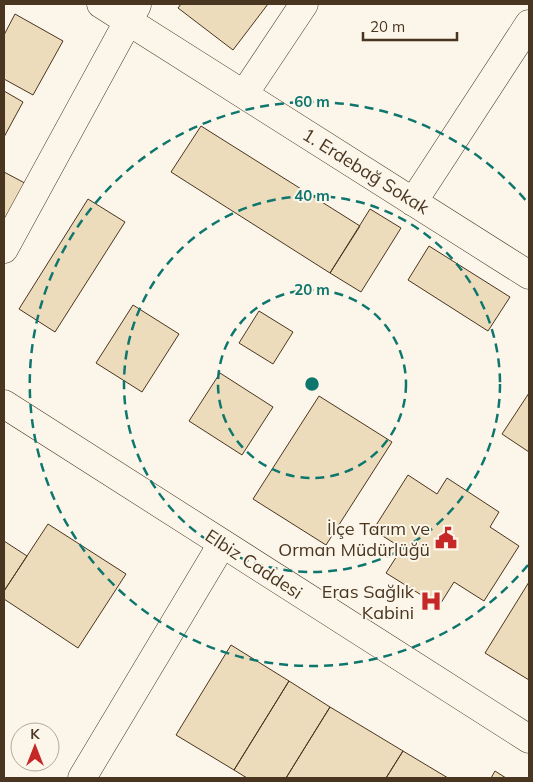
<svg xmlns="http://www.w3.org/2000/svg" width="533" height="782" font-family="Mulish,sans-serif">
<rect width="100%" height="100%" fill="#fbf6e9"/>
<!-- building -->
<path fill="#ecdcbc" stroke="#4a3520" d="M 181,4 L 268,4 L 233,50 L 178,8 Z
M 15,14 L 63,41 L 33,95 L 4,79 L 4,35 Z
M 4,91 L 23,102 L 4,137 Z
M 201,126 L 360,226 L 330,273 L 171,172 Z
M 4,172 L 36,189 L 4,248 Z
M 88,199 L 125,222 L 55,332 L 19,309 Z
M 370,209 L 401,228 L 361,292 L 330,273 Z
M 429,246 L 510,297 L 488,331 L 408,280 Z
M 133,305 L 179,334 L 142,392 L 96,363 Z
M 259,311 L 293,332 L 273,364 L 239,343 Z
M 220,373 L 273,407 L 242,455 L 189,421 Z
M 529,393 L 529,452 L 502,434 Z
M 319,396 L 392,442 L 326,545 L 253,499 Z
M 408,475 L 437,494 L 447,478 L 499,512 L 490,527 L 519,546 L 484,601 L 454,582 L 439,606 L 386,573 L 402,548 L 373,530 Z
M 48,524 L 126,574 L 78,648 L 4,599 L 4,591 Z
M 4,541 L 27,556 L 4,591 Z
M 529,582 L 529,680 L 485,653 Z
M 231,645 L 289,681 L 234,770 L 176,735 Z
M 289,681 L 330,707 L 286,778 L 247,778 L 234,770 Z
M 330,707 L 403,751 L 386,778 L 286,778 Z
M 403,751 L 448,778 L 386,778 Z
M 495,771 L 506,778 L 491,778 Z"/>
<g fill="none" stroke-linecap="round" stroke-linejoin="round">
<!-- street casing -->
<g stroke="#4a3520" stroke-width="29">
<path id="street" d="M 101,4 L 529,275
M 244,94 L 304,4
M 413,202 L 529,24
M 4,249 L 137,5
M 82,778 L 222,544"/>
</g>
<!-- secondary casing -->
<g stroke="#4a3520" stroke-width="29">
<path id="secondary" d="M 4,404 L 529,739"/>
</g>
<!-- street -->
<use href="#street" stroke="#fbf6e9" stroke-width="28"/>
<!-- secondary -->
<use href="#secondary" stroke="#fbf6e9" stroke-width="28"/>
</g>
<!-- distance rings -->
<g fill="none" stroke="#0f766e" stroke-width="2.5" stroke-dasharray="9 6">
<circle cx="312" cy="384" r="94"/>
<circle cx="312" cy="384" r="188"/>
<path d="M528 565A282 282 0 1 1 528 203"/>
</g>
<!-- icons -->
<defs>
<g id="civic-bare" transform="scale(1.725)"><path d="M-.6-6.5H3V-4.5H.6V-3L4-1V1h2V6H-6V1h2V-1L-.6-3ZM-1.2 2.5V6h2.4V2.5Z" fill="#c62828" stroke="#fbf6e9" stroke-width="2.5" paint-order="stroke"/></g>
<g id="hospital-bare" transform="scale(1.725)"><path d="M-5-5h3v3.5h4V-5h3V5h-3V1.5h-4V5h-3Z" fill="#c62828" stroke="#fbf6e9" stroke-width="2.5" paint-order="stroke"/></g>
</defs>
<g fill-rule="evenodd">
<use href="#civic-bare" x="446" y="538"/>
<use href="#hospital-bare" x="431" y="601"/>
</g>
<g text-anchor="middle" dominant-baseline="central" stroke-width="4" stroke-linejoin="round" paint-order="stroke">
<!-- street labels -->
<g font-size="18" fill="#4a3520" stroke="#fbf6e9">
<text transform="translate(366 171) rotate(32)">1. Erdebağ Sokak</text>
<text transform="translate(254 564) rotate(33)">Elbiz Caddesi</text>
</g>
<!-- poi labels -->
<g font-size="18" fill="#4a3520" stroke="#fbf6e9" text-anchor="end">
<text x="430" y="528">İlçe Tarım ve<tspan x="430" dy="21">Orman Müdürlüğü</tspan></text>
<text x="414" y="591">Eras Sağlık<tspan x="414" dy="21">Kabini</tspan></text>
</g>
</g>
<circle cx="312" cy="384" r="8" fill="#0f766e" stroke="#fbf6e9" stroke-width="2.5"/>
<g font-size="15" text-anchor="middle" font-weight="bold" fill="#0f766e" stroke="#fbf6e9" stroke-width="4" stroke-linejoin="round" paint-order="stroke">
<text x="312" y="107">60 m</text>
<text x="312" y="201">40 m</text>
<text x="312" y="295">20 m</text>
</g>
<!-- border -->
<rect width="533" height="782" fill="none" stroke="#4a3520" stroke-width="10"/>
<!-- north arrow -->
<g transform="translate(35 747)"><circle r="24" fill="#fbf6e9" stroke="#b4a999"/>
<path d="M0-4L9 19L0 12L-9 19Z" fill="#c62828"/>
<text y="-8" font-size="14" font-weight="bold" text-anchor="middle" fill="#4a3520">K</text>
</g>
<!-- scale -->
<path d="M363 32v8h94v-8" fill="none" stroke="#4a3520" stroke-width="2.5"/>
<text x="370" y="32" font-size="15" fill="#4a3520" stroke="#fbf6e9" stroke-width="4" paint-order="stroke">20 m</text>
</svg>
